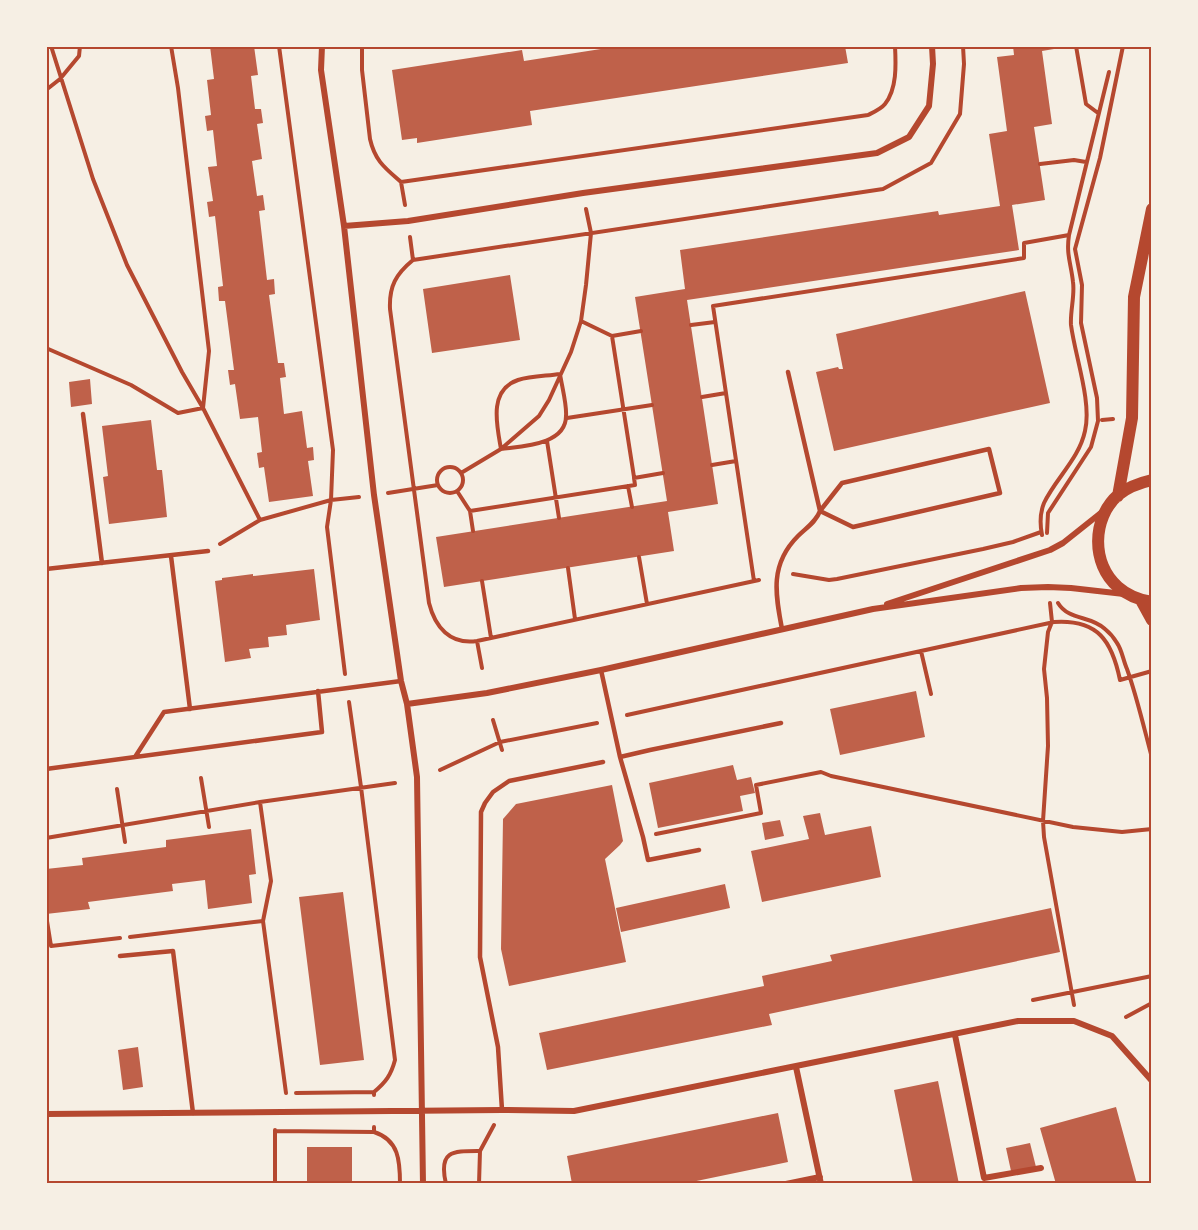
<svg xmlns="http://www.w3.org/2000/svg" width="1198" height="1230" font-family="'Source Serif 4',serif">
<rect width="100%" height="100%" fill="#f6efe4"/>
<!-- building -->
<path fill="#bf614a" d="M 210,46 L 254,46 L 258,75 L 251,76 L 255,109 L 261,109 L 263,123 L 257,124 L 262,159 L 252,161 L 257,196 L 263,195 L 265,210 L 259,211 L 267,280 L 274,279 L 275,294 L 269,295 L 278,363 L 284,363 L 286,377 L 280,378 L 284,414 L 302,411 L 307,448 L 313,447 L 314,460 L 308,461 L 313,496 L 269,502 L 264,467 L 259,468 L 257,453 L 262,452 L 258,417 L 240,419 L 235,384 L 230,385 L 228,370 L 234,370 L 225,301 L 219,301 L 218,287 L 223,286 L 215,216 L 209,217 L 207,202 L 213,201 L 208,167 L 217,166 L 213,130 L 207,131 L 205,116 L 211,115 L 207,80 L 214,79 Z
M 620,46 L 845,46 L 848,63 L 530,111 L 532,125 L 417,143 L 417,138 L 402,140 L 392,70 L 522,50 L 524,61 Z
M 1013,46 L 1060,46 L 1060,48 L 1042,51 L 1052,124 L 1034,127 L 1045,200 L 1012,205 L 1019,250 L 687,300 L 718,504 L 668,512 L 674,551 L 444,587 L 436,537 L 667,501 L 635,297 L 685,289 L 680,250 L 938,211 L 939,215 L 1000,206 L 989,134 L 1007,131 L 997,57 L 1014,55 Z
M 510,275 L 520,340 L 432,353 L 423,289 Z
M 1025,291 L 1050,403 L 834,451 L 816,372 L 838,367 L 839,369 L 843,369 L 836,334 Z
M 90,379 L 92,404 L 71,407 L 69,382 Z
M 151,420 L 157,470 L 162,470 L 167,517 L 109,524 L 103,477 L 108,476 L 102,426 Z
M 314,569 L 320,620 L 286,625 L 287,635 L 268,637 L 269,647 L 249,649 L 251,658 L 225,662 L 215,581 L 222,580 L 222,578 L 253,574 L 253,576 Z
M 916,691 L 925,737 L 840,755 L 830,709 Z
M 733,765 L 737,780 L 751,777 L 755,793 L 740,796 L 743,811 L 658,828 L 649,783 Z
M 612,785 L 623,841 L 620,845 L 605,859 L 626,962 L 509,986 L 501,949 L 503,819 L 516,804 Z
M 820,813 L 825,835 L 871,826 L 881,877 L 762,902 L 751,851 L 809,839 L 803,816 Z
M 780,820 L 784,836 L 765,840 L 762,823 Z
M 251,829 L 256,874 L 249,875 L 252,903 L 208,909 L 205,880 L 172,884 L 173,891 L 88,902 L 90,909 L 46,914 L 46,869 L 83,865 L 82,858 L 166,847 L 166,840 Z
M 725,884 L 730,908 L 621,932 L 616,908 Z
M 343,892 L 364,1060 L 320,1065 L 299,897 Z
M 1051,908 L 1060,952 L 769,1014 L 772,1025 L 547,1070 L 539,1033 L 764,986 L 762,976 L 832,961 L 830,955 Z
M 138,1047 L 143,1087 L 123,1090 L 118,1050 Z
M 938,1081 L 959,1184 L 913,1184 L 894,1090 Z
M 1116,1107 L 1137,1184 L 1056,1184 L 1040,1128 Z
M 778,1113 L 788,1162 L 682,1184 L 572,1184 L 567,1156 Z
M 1030,1143 L 1036,1167 L 1011,1171 L 1006,1148 Z
M 307,1147 L 352,1147 L 352,1184 L 307,1184 Z"/>
<g fill="none" stroke-linecap="round" stroke-linejoin="round">
<!-- path -->
<path stroke="#b5482f" stroke-width="4" d="M 51,46 L 93,179 L 127,265 L 182,372 L 203,408 L 260,520
M 279,46 L 333,450 L 331,500 L 327,527 L 345,674
M 362,46 L 362,70 L 370,139 C 375,161 385,168 401,182 L 405,205
M 1076,46 L 1086,104 L 1098,113
M 46,90 L 60,79 L 79,56 L 80,46
M 1040,164 L 1074,160 L 1086,162
M 401,182 L 868,115 C 874,112 881,109 885,104 C 897,89 896,65 895,46
M 410,237 L 413,260
M 581,321 L 612,336 L 641,331
M 691,325 L 715,322
M 612,336 L 634,477
M 46,348 L 131,385 L 178,413 L 203,408 L 209,351 L 178,88 L 171,46
M 560,374 C 562,387 567,405 566,416 C 566,445 522,446 501,449 C 497,426 488,390 518,380 C 531,376 547,376 560,374 Z
M 702,397 L 726,393
M 567,418 L 652,405
M 1102,420 L 1113,419
M 547,441 L 559,518
M 712,465 L 736,461
M437 480a13 13 0 1 1 26 0a13 13 0 1 1-26 0Z
M 461,473 L 501,449 L 539,416 L 549,400 L 571,352 L 581,321 L 586,285 L 591,233 L 586,209
M 628,486 L 632,507
M 457,491 L 470,511 L 473,531
M 388,493 L 438,485
M 470,511 L 635,485 L 634,478 L 663,473
M 1047,533 L 1048,513 L 1091,447 L 1098,421 L 1097,398 L 1081,323 L 1082,285 L 1075,249 L 1100,158 L 1123,46
M 1042,535 C 1040,525 1040,513 1044,503 C 1056,478 1079,459 1085,431 C 1092,402 1075,356 1071,325 C 1070,311 1075,296 1073,282 C 1071,263 1066,255 1069,235 L 1109,72
M 220,544 L 260,520 L 331,500 L 359,497
M 639,557 L 647,604
M 568,568 L 575,619
M 793,574 L 829,580 L 837,579 L 983,549 L 1013,542 L 1041,532
M 759,580 L 477,641 C 450,645 435,627 429,603 L 390,309 C 389,286 396,274 413,260 L 883,189 L 931,163 L 960,114 L 964,64 L 963,46
M 482,581 L 491,638
M 754,581 L 713,306 L 1024,258 L 1024,243 L 1069,235
M 1050,603 L 1052,622 L 1048,632 L 1044,669 L 1047,698 L 1048,746 L 1043,821 L 1044,837 L 1074,1005
M 1058,603 C 1069,621 1090,615 1105,629 C 1110,633 1114,638 1117,643 C 1122,650 1123,660 1127,669 C 1137,697 1144,728 1152,758
M 477,641 L 482,668
M 921,651 L 931,694
M 349,702 L 361,787 L 395,1060 C 391,1075 386,1082 374,1092 L 374,1095
M 627,715 L 1054,622 C 1098,619 1112,641 1120,680 L 1152,671
M 493,720 L 502,750
M 440,770 L 500,742 L 597,723
M 201,778 L 209,827
M 117,789 L 125,842
M 260,802 L 271,881 L 263,921 L 286,1093
M 656,834 L 761,813 L 756,785 L 821,772 L 831,776 L 1073,827 L 1122,832 L 1152,829
M 46,838 L 260,802 L 395,783
M 47,921 L 51,946 L 120,938
M 130,937 L 263,921
M 1033,1000 L 1152,976
M 1126,1017 L 1152,1003
M 296,1093 L 374,1092
M 374,1127 L 374,1132 C 399,1140 400,1161 400,1184
M 275,1130 L 275,1184
M 275,1131 L 374,1132
M 446,1184 C 438,1150 453,1151 480,1151
M 479,1184 L 480,1151 L 494,1125"/>
<!-- service -->
<path stroke="#b5482f" stroke-width="4.5" d="M 83,414 L 102,563
M 989,449 L 1000,493 L 853,527 L 820,511 L 842,483 Z
M 171,556 L 190,709
M 46,569 L 208,551
M 782,629 C 775,593 770,564 798,536 C 806,528 816,522 820,511 L 788,372
M 601,670 L 620,757 L 643,837 L 648,860 L 699,850
M 135,757 L 164,712 L 401,681
M 620,757 L 650,750 L 781,723
M 46,769 L 322,732 L 318,691
M 120,956 L 173,951 L 193,1113
M 502,1110 L 498,1047 L 480,957 L 481,812 L 485,803 L 493,792 L 509,781 L 603,762"/>
<!-- minor -->
<path stroke="#b5482f" stroke-width="6" d="M 322,46 L 321,70 L 344,226 L 374,495 L 401,681 L 407,704 L 417,777 L 423,1184
M 344,226 L 408,221 L 583,193 L 877,153 L 909,137 L 929,106 L 933,64 L 932,46
M 887,604 L 1050,550 L 1063,543 L 1102,512
M 407,704 L 487,693 L 601,670 L 873,609 L 1021,588 L 1048,587 L 1071,588 L 1124,594
M 955,1035 L 984,1178 L 1041,1168
M 796,1067 L 821,1184
M 46,1114 L 502,1110 L 574,1111 L 1018,1021 L 1074,1021 L 1112,1036 L 1152,1081
M 786,1184 L 820,1177"/>
<!-- secondary -->
<path stroke="#b5482f" stroke-width="12" d="M 1152,480 C 1139,483 1128,487 1118,495 C 1092,518 1091,564 1118,587 C 1127,595 1139,600 1152,602
M 1118,496 L 1132,418 L 1134,297 L 1152,209
M 1141,600 L 1152,620"/>
</g>
<!-- border -->
<rect width="1198" height="1230" fill="none" stroke="#f6efe4" stroke-width="96"/>
<rect x="48" y="48" width="1102" height="1134" fill="none" stroke="#b5482f" stroke-width="2"/>
</svg>
